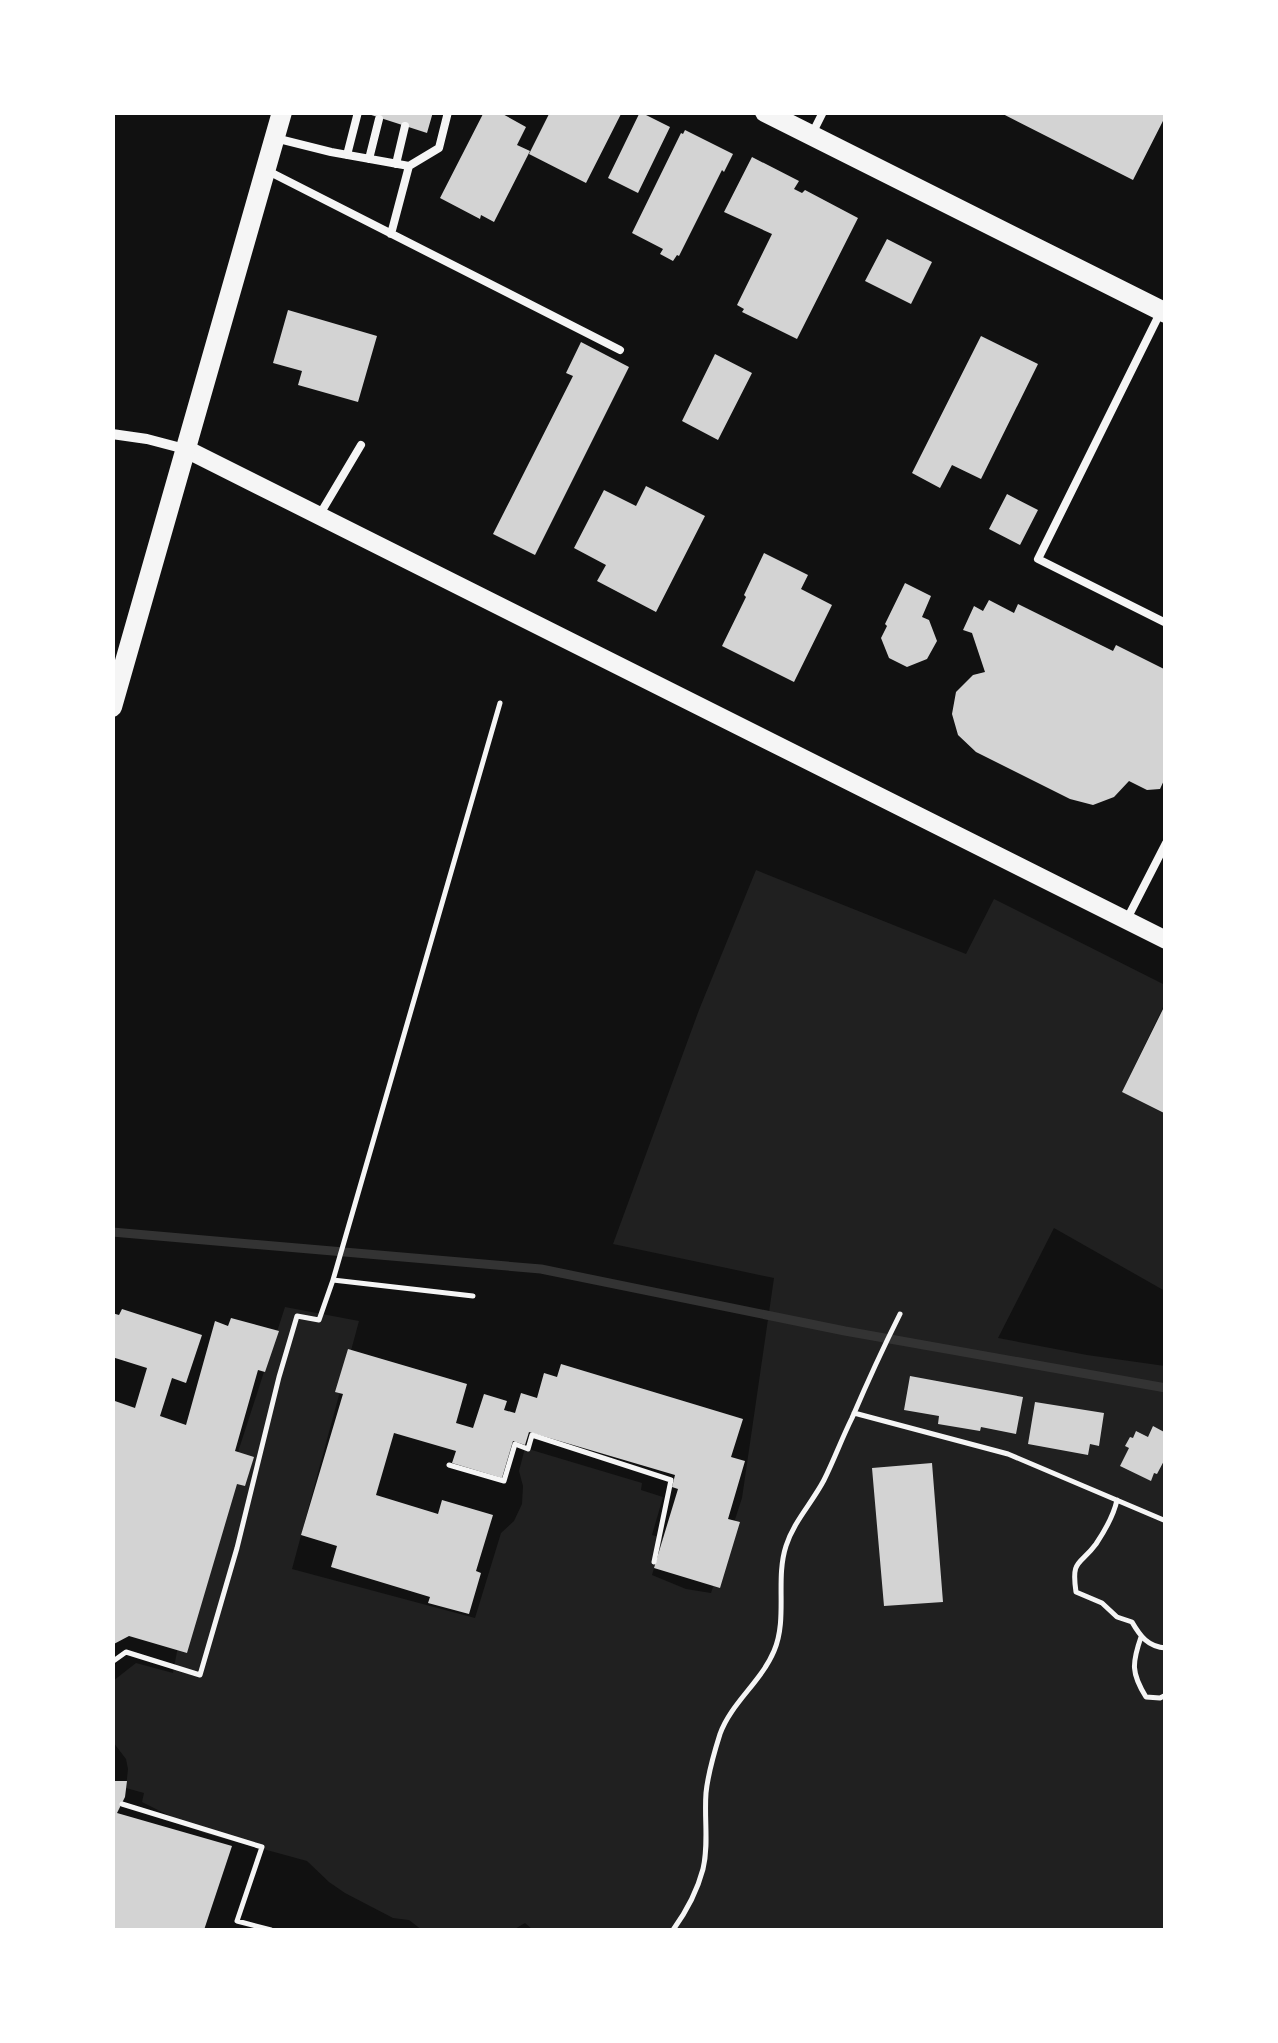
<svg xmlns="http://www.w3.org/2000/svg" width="1278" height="2043" font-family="Poppins,sans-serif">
<rect width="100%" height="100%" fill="#111"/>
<!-- green -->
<path fill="#202020" d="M 756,870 L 966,954 L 994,899 L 1165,985 L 1165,1003 L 1122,1092 L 1165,1114 L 1165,1291 L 1054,1228 L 998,1338 L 1087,1355 L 1165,1366 L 1165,1930 L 558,1930 L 549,1928 L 545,1930 L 533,1930 L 525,1923 L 513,1930 L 422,1930 L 409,1920 L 393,1918 L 345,1893 L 329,1882 L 307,1861 L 204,1833 L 142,1802 L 144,1793 L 126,1788 L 128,1769 L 126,1759 L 113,1742 L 113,1681 L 136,1663 L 173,1673 L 182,1625 L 285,1307 L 359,1321 L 292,1569 L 475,1618 L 501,1533 L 514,1521 L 522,1504 L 523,1486 L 519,1471 L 525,1448 L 642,1483 L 641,1490 L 663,1497 L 652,1535 L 663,1538 L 652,1575 L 686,1589 L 711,1593 L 742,1498 L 774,1278 L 613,1244 L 699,1010 Z"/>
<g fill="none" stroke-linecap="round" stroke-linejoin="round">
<!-- stream -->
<path stroke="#333" stroke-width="9" d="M 112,1232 L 541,1269 L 845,1331 L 1166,1388"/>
</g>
<!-- building -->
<path fill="#d3d3d3" d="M 362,112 L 433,112 L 427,133 Z
M 484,112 L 499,112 L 526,127 L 517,145 L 530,151 L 494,222 L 481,215 L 480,219 L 440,198 Z
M 550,112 L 622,112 L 586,183 L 529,154 Z
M 640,112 L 670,127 L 638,193 L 608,178 Z
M 999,112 L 1166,112 L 1166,115 L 1133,180 Z
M 685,130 L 733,154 L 724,172 L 722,170 L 679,256 L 677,255 L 673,261 L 660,254 L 663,249 L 632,233 L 681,133 L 683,134 Z
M 752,157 L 799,181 L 794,189 L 802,193 L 805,190 L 858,218 L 797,339 L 742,312 L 744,309 L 737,305 L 772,234 L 724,212 Z
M 887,239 L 932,262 L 911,304 L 865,281 Z
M 288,310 L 377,336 L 358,402 L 298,385 L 302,371 L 273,363 Z
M 981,336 L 1038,364 L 981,479 L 952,465 L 940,488 L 912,473 Z
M 581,342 L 629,367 L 535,555 L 493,534 L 573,376 L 566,373 Z
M 715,354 L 752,373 L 718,440 L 682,421 Z
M 646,486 L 705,516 L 656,612 L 597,581 L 606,565 L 574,548 L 604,490 L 636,506 Z
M 1007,494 L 1038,510 L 1020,545 L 989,529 Z
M 764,553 L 808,575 L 801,589 L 832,605 L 794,682 L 722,646 L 746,597 L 744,595 Z
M 905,583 L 931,596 L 922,617 L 929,620 L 937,641 L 927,659 L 907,667 L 889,658 L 881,638 L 887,626 L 885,624 Z
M 989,600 L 1014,613 L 1018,604 L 1113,651 L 1116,645 L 1166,670 L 1166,776 L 1160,789 L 1147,790 L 1129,781 L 1114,797 L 1093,805 L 1070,799 L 976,752 L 958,735 L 952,714 L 956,692 L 973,675 L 985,672 L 972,633 L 963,630 L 974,606 L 983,611 Z
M 1166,1003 L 1166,1114 L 1122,1092 Z
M 122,1309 L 202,1335 L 186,1383 L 172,1378 L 160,1416 L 186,1425 L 215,1321 L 228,1326 L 231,1318 L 279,1331 L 265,1372 L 258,1370 L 235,1451 L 254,1457 L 245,1486 L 237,1484 L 187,1653 L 129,1636 L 112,1645 L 112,1400 L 135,1408 L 147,1368 L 112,1357 L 112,1313 L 119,1315 Z
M 348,1349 L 467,1384 L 456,1423 L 473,1428 L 484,1394 L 507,1401 L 504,1410 L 515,1413 L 521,1393 L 537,1398 L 544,1373 L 557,1377 L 561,1364 L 743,1419 L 731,1457 L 745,1461 L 728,1519 L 740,1522 L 720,1588 L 654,1568 L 678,1489 L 672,1487 L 675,1475 L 529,1432 L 525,1445 L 513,1441 L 502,1478 L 452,1463 L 456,1451 L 394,1433 L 376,1495 L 438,1514 L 442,1500 L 493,1515 L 476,1571 L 481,1573 L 469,1614 L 428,1603 L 430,1597 L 331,1567 L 337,1546 L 301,1535 L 343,1394 L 335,1392 Z
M 910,1376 L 1023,1397 L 1016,1434 L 981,1427 L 980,1431 L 938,1424 L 939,1416 L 904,1410 Z
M 1035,1402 L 1104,1413 L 1099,1446 L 1090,1444 L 1088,1455 L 1028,1444 Z
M 1153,1426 L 1166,1433 L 1166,1457 L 1157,1474 L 1154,1473 L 1151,1481 L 1120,1466 L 1129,1448 L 1125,1446 L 1130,1437 L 1133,1438 L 1136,1431 L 1148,1437 Z
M 932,1463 L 943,1602 L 884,1606 L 872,1468 Z
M 112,1781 L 127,1781 L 125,1797 L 117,1813 L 232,1846 L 204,1930 L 112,1930 Z"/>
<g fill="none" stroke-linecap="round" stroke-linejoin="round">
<!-- path -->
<path stroke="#f5f5f5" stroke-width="5" d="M 333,1280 L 500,703
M 854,1413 L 1008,1454 L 1166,1521
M 449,1465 L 504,1481 L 515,1444 L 528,1449 L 532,1435 L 671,1480 L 654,1562
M 1117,1500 C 1114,1514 1104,1532 1096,1544 C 1080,1566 1071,1558 1076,1592 L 1102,1603 L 1117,1617 L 1132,1622 C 1140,1636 1148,1647 1166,1648
M 1141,1637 C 1132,1663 1131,1673 1146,1697 L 1160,1698 L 1166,1695
M 112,1662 L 126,1652 L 200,1675 L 237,1548 L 279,1377 L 297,1316 L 319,1320 L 333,1280 L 473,1296
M 122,1804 L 262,1847 L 237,1921 L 271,1930
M 673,1930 C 686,1912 697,1892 703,1869 C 709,1844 704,1819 706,1793 C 708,1773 714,1753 720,1734 C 731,1703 761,1682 774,1651 C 788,1618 775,1580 786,1546 C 794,1521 812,1503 824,1480 C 834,1460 842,1438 852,1418 C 867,1383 883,1348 900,1314"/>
<!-- service -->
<path stroke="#f5f5f5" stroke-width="8" d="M 813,132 L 823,112
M 275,138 L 331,152 L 409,166
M 347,155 L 358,112
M 369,159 L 379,119
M 396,164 L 405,126
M 268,171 L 620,350
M 391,234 L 409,166 L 439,148 L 448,112
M 1161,311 L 1038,559 L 1166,623
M 320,514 L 361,445
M 1127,919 L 1166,843"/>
<!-- minor -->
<path stroke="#f5f5f5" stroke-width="10" d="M 112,434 L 147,439 L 185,449"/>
<!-- tertiary -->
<path stroke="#f5f5f5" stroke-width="18" d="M 186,449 L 1166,940"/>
<!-- secondary -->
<path stroke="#f5f5f5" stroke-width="20" d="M 765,112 L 1166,313
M 112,707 L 282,112"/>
</g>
<!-- border -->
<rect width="1278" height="2043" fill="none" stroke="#ffffff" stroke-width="230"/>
</svg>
